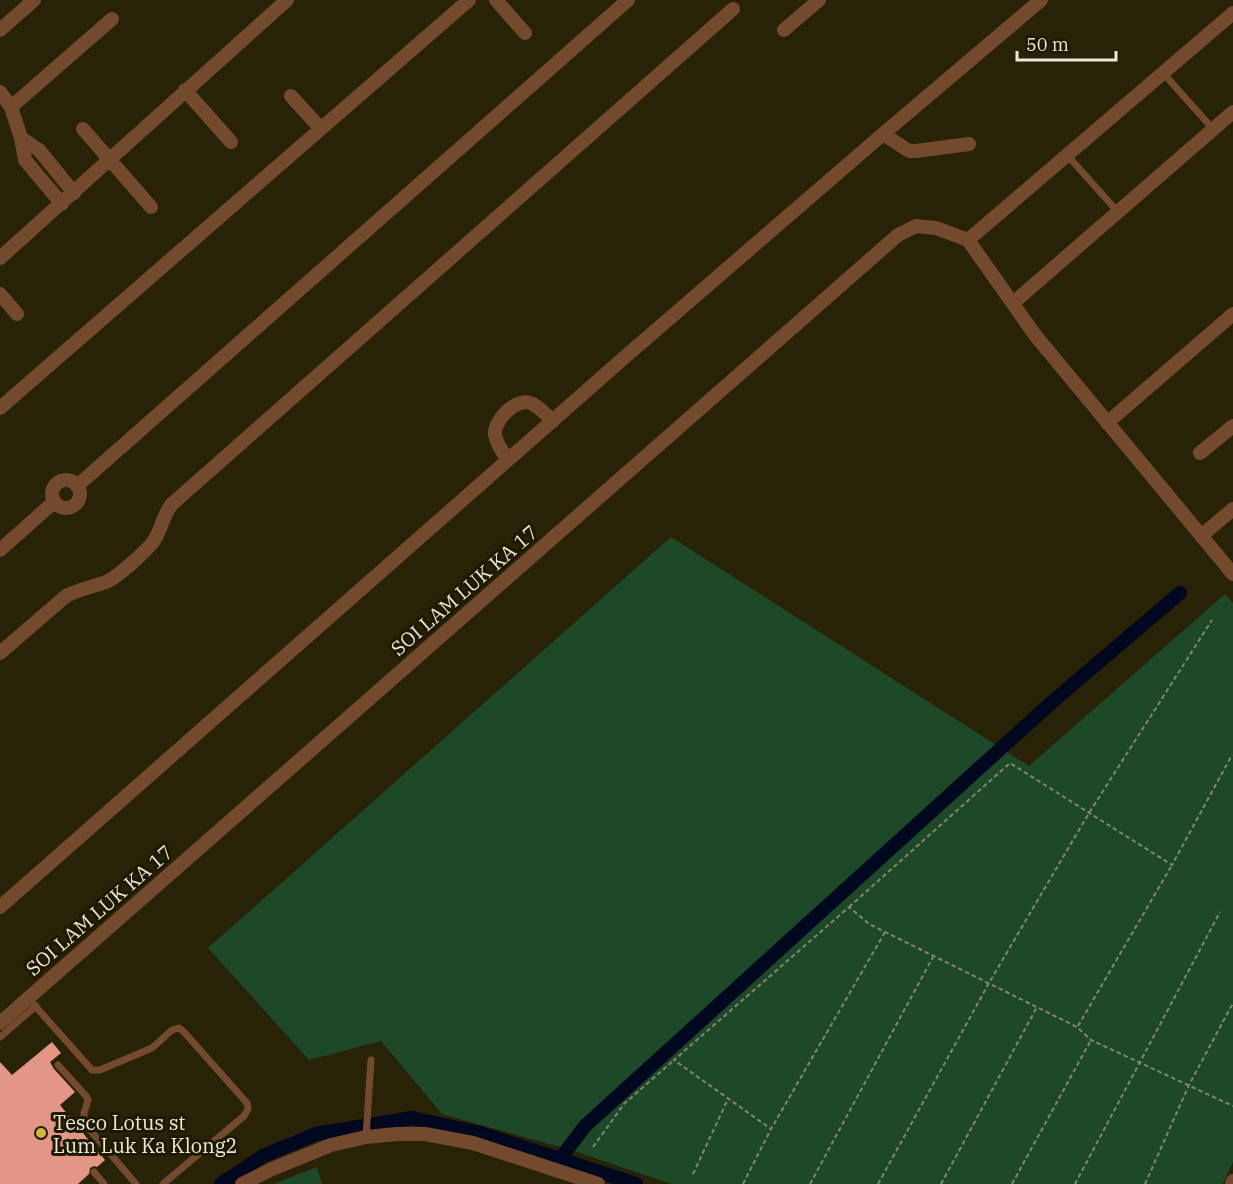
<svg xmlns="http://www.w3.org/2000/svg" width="1233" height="1184" font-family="'IBM Plex Serif',serif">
<rect width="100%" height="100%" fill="#282206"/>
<!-- green -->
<path fill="#1d4928" d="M 671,537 L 1029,766 L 1225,594 L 1233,603 L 1233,1162 L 1223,1184 L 671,1184 L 574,1151 L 442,1114 L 381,1041 L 309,1060 L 208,948 Z
M 317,1167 L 322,1184 L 273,1184 Z"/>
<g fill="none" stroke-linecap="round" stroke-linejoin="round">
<!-- canal -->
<path stroke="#00081f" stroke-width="14" d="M 560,1159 L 585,1126 L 1052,702 L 1180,593
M 221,1184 L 263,1156 L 316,1134 L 412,1118 L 480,1133 L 636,1184"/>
</g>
<!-- building -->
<path fill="#e39686" d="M 52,1042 L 61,1053 L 50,1062 L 54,1069 L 75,1092 L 60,1105 L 105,1160 L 97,1167 L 94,1166 L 90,1168 L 89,1174 L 78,1184 L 0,1184 L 0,1062 L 12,1075 Z"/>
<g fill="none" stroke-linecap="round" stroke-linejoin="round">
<!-- path -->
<path stroke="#88836d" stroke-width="2" stroke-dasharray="4.5 3" stroke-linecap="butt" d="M 849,907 L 1010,763 L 1172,865 L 1232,755
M 885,932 L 771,1129 L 674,1060 L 849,907 L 869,924 L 1077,1027 L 1091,1040 L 1233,1106
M 1078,1026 L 1172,865
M 593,1147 L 624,1104 L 674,1060
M 693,1174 L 728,1099
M 743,1184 L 771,1129
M 810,1184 L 933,957
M 878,1184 L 989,983 L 1089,813 L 1212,620
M 941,1184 L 1037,1007
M 1012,1184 L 1091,1040
M 1075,1184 L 1220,912
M 1145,1184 L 1189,1085 L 1233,1003"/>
<!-- lane -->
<path stroke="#744a2f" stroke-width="7" d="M 1163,73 L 1213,129
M 1067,155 L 1118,212
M 28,998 L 92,1070 L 100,1070 L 152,1048 L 172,1030 L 179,1028 L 184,1032 L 247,1103 L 248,1109 L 244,1116 L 163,1184
M 0,1037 L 36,1006
M 58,1065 L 86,1096 L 88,1100 L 84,1113 L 84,1123 L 136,1184
M 366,1137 L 371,1060
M 94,1172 L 104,1184"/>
<!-- street -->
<path stroke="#744a2f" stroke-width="14" d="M 496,0 L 525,33
M 0,30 L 34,0
M 784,30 L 819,0
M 185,90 L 231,142
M 0,92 L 11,107 L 21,138
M 291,96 L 321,129
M 11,107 L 112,19
M 83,129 L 151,207
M 883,134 L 909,151 L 916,151 L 969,144
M 62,204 L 25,160 L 21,138 L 39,150 L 74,193
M 968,240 L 1035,335 L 1233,574
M 968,240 L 1233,13
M 0,258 L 287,0
M 0,294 L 17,314
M 1013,303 L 1233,112
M 0,408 L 469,0
M 1107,423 L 1233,314
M 1200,453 L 1233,426
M 508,460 C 503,452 496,444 495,434 C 494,420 516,398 530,403 C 538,405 546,415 553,421
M52 494a14 14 0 1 1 28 0a14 14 0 1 1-28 0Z
M 77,486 L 628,0
M 1201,536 L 1233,509
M 0,550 L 54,502
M 0,653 L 66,596 C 79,589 93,587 106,582 C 118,577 145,552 153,542 C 162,530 162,516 172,504 L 733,9
M 0,907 L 626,356 L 883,134 L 1041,0
M 0,1023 L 898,235 L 916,226 L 936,228 L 968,240
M 242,1184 L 272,1169 L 331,1145 L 366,1137 L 397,1134 L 425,1134 L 473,1143 L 598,1184
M 1232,1184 L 1233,1181"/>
</g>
<!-- markers -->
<circle fill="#d6b534" stroke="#1f1900" stroke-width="2" cx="41" cy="1133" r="6"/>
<g text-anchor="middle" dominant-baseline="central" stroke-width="6" stroke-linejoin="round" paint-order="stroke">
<!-- street labels -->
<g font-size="20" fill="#ebe8d8" stroke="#1f1900">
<text transform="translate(464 590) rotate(-41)">SOI LAM LUK KA 17</text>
<text transform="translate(99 910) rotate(-41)">SOI LAM LUK KA 17</text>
</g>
<!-- poi labels -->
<g font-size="20" fill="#ebe8d8" stroke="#1f1900" text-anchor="start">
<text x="53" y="1122">Tesco Lotus st<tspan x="53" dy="23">Lum Luk Ka Klong2</tspan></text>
</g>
</g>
<!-- scale -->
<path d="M1017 51v9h99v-9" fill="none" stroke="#ebe8d8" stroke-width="3"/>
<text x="1026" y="51" font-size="18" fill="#ebe8d8" stroke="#1f1900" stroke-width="4.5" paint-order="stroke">50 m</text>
</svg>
